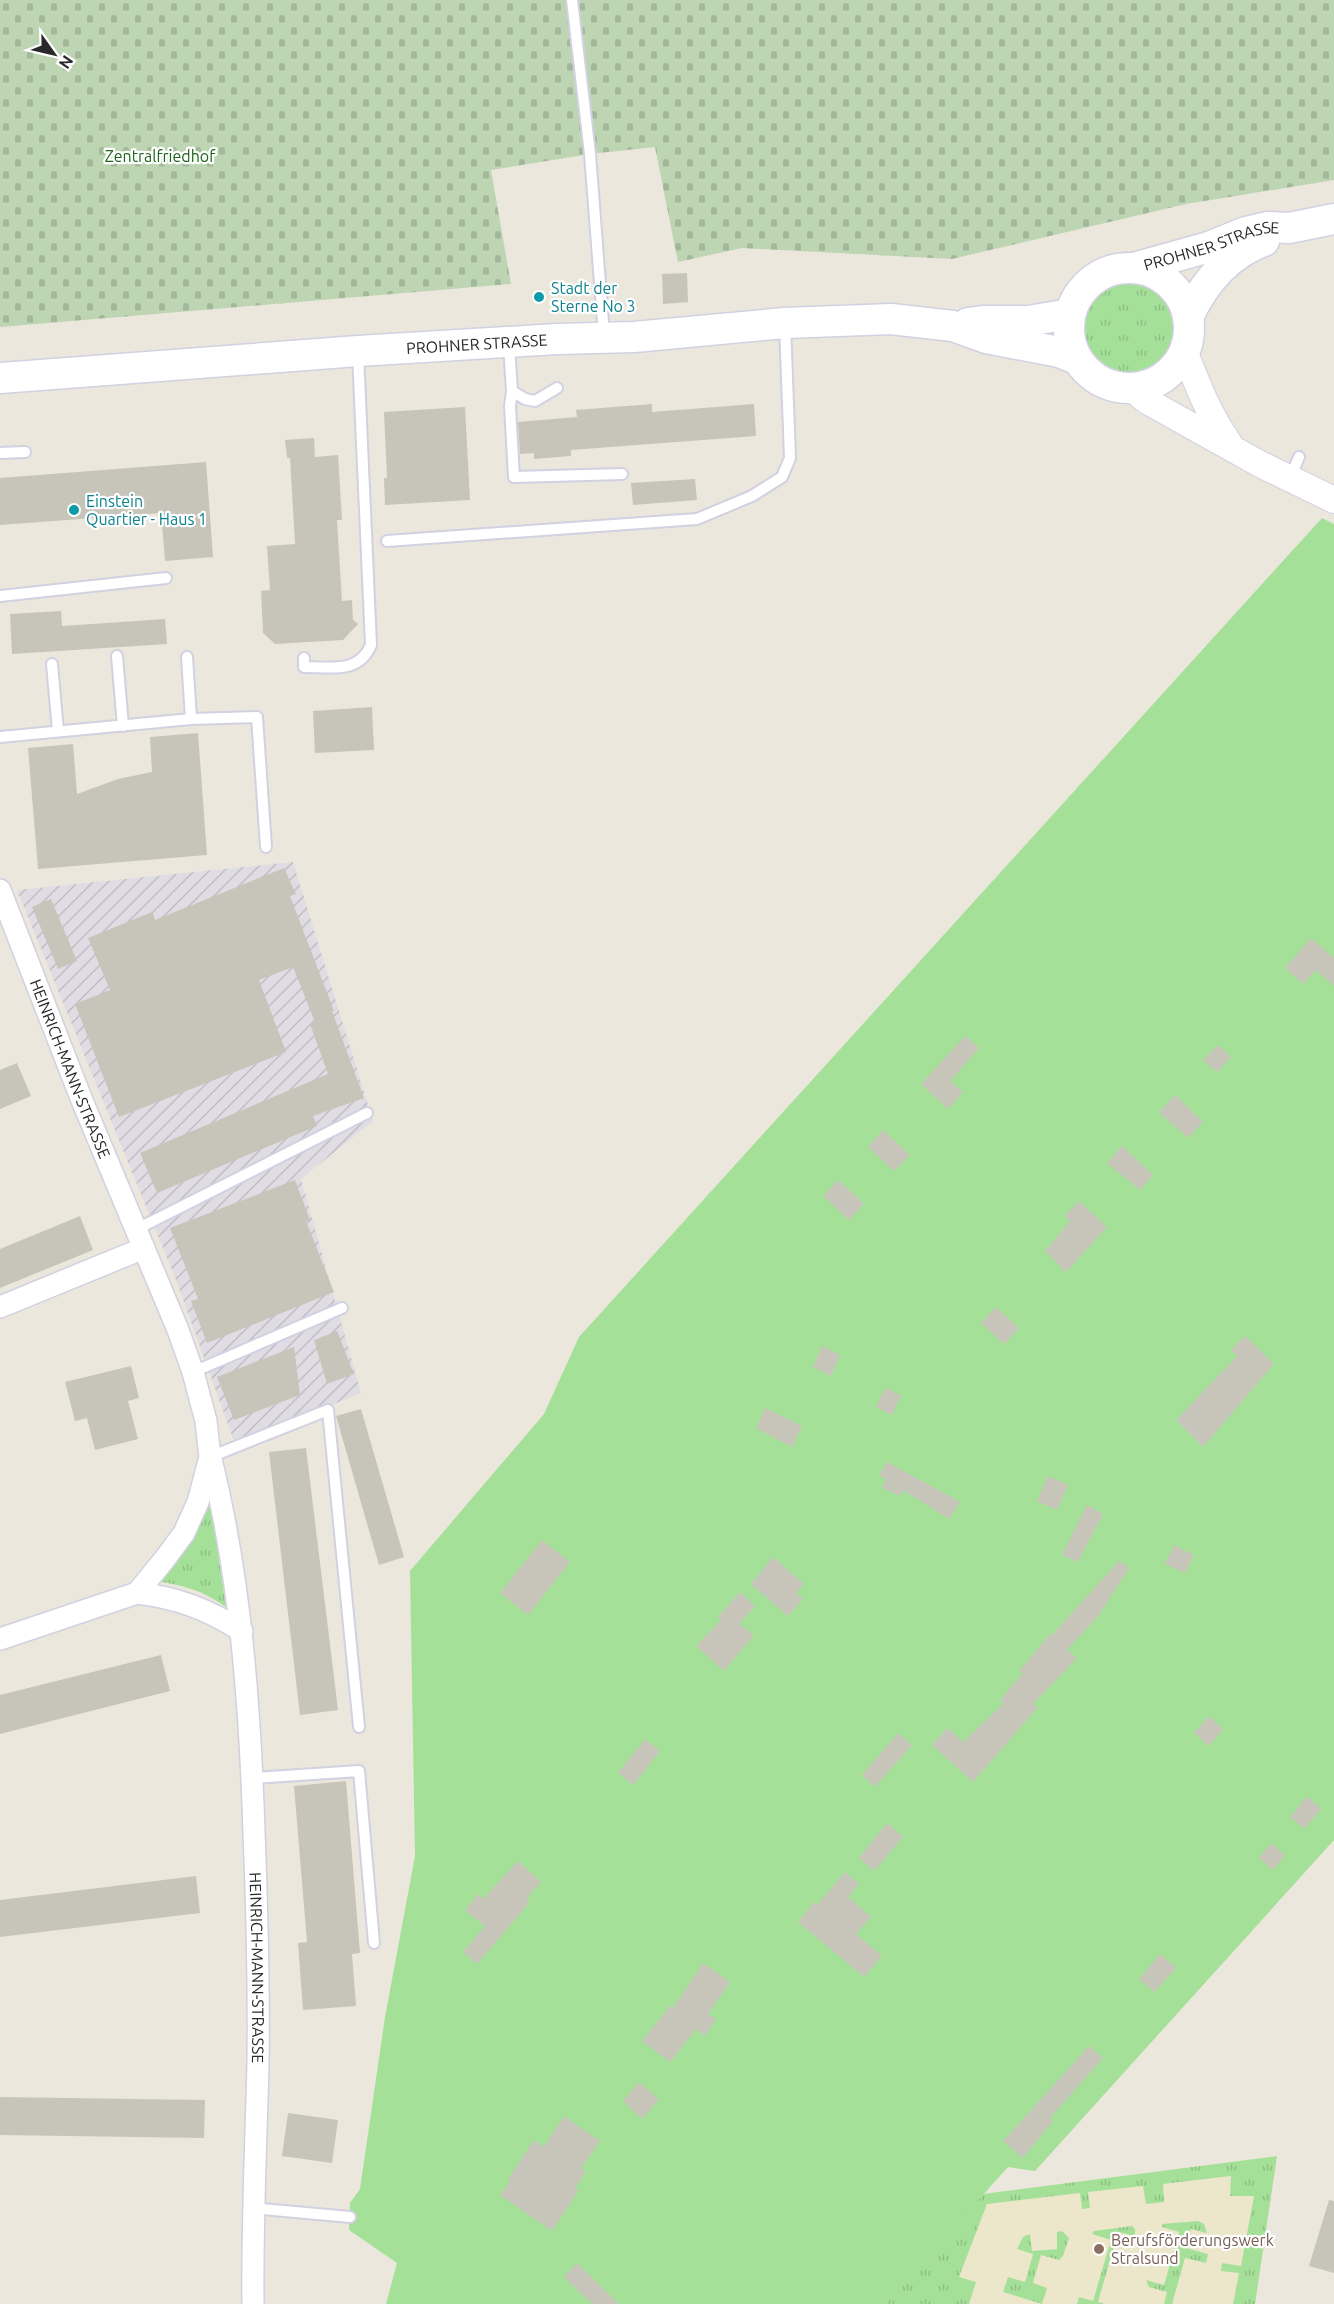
<svg xmlns="http://www.w3.org/2000/svg" width="1334" height="2304" font-family="Ubuntu,sans-serif">
<defs>
<pattern id="industrial-furrows" width="10" height="10" patternUnits="userSpaceOnUse" patternTransform="scale(1.5)"><rect width="10" height="10" fill="#e0dce4"/><path d="M-1 1l2-2M0 10L10 0M9 11l2-2" fill="none" stroke="#c0bdc4"/></pattern>
<pattern id="grass-tufts" width="24" height="20" patternUnits="userSpaceOnUse" patternTransform="scale(1.5)"><rect width="24" height="20" fill="#a5e099"/><path d="M3 7l-1-3M5 7V3M7 7l1-3M15 17l-1-3M17 17v-4M19 17l1-3" fill="none" stroke="#8ec084"/></pattern>
<pattern id="cemetery-stones" width="16" height="16" patternUnits="userSpaceOnUse" patternTransform="scale(1.5)"><rect width="16" height="16" fill="#bed5b3"/><path d="M2 7V4a2 2 0 0 1 4 0v3zM10 15v-3a2 2 0 0 1 4 0v3z" fill="#a3b79a"/></pattern>
</defs>
<rect width="100%" height="100%" fill="#ebe7dc"/>
<!-- industrial -->
<path fill="url(#industrial-furrows)" d="M 293,862 L 373,1121 L 301,1179 L 361,1393 L 235,1444 L 176,1280 L 17,890 Z"/>
<!-- education -->
<path fill="#ece7cb" d="M 1277,2156 L 1255,2304 L 885,2304 L 983,2194 Z"/>
<!-- grass -->
<path fill="url(#grass-tufts)" d="M1080 328a47 47 0 1 1 94 0a47 47 0 1 1-94 0Z
M 209,1491 L 226,1607 C 202,1590 185,1586 156,1581 Z
M 1277,2156 L 1255,2304 L 1233,2304 L 1239,2273 L 1221,2271 L 1222,2263 L 1241,2266 L 1254,2196 L 1230,2196 L 1231,2176 L 1163,2184 L 1164,2202 L 1146,2204 L 1143,2186 L 1088,2192 L 1090,2208 L 1082,2209 L 1080,2193 L 987,2204 L 959,2277 L 976,2282 L 969,2304 L 885,2304 L 983,2194 Z
M 1198,2221 L 1204,2224 L 1207,2233 L 1191,2229 L 1186,2248 L 1208,2254 L 1206,2263 L 1185,2258 L 1172,2304 L 1164,2304 L 1167,2292 L 1149,2287 L 1146,2280 L 1164,2285 L 1179,2232 L 1162,2227 L 1162,2224 Z
M 1132,2226 L 1135,2229 L 1135,2236 L 1118,2232 L 1098,2302 L 1104,2304 L 1077,2304 L 1079,2297 L 1093,2301 L 1111,2240 L 1092,2234 L 1094,2231 Z
M 1062,2231 L 1069,2238 L 1063,2256 L 1059,2260 L 1041,2255 L 1033,2283 L 1047,2288 L 1042,2304 L 1003,2292 L 1008,2277 L 1025,2282 L 1033,2254 L 1017,2249 L 1023,2237 L 1030,2234 L 1032,2251 L 1057,2249 L 1057,2232 Z"/>
<!-- cemetery -->
<path fill="url(#cemetery-stones)" d="M 0,0 L 1334,0 L 1334,180 L 1186,204 L 952,259 L 742,248 L 678,262 L 655,147 L 590,154 L 491,170 L 511,284 L 0,327 Z"/>
<!-- garden -->
<path fill="#a5e099" d="M 1322,518 L 1334,524 L 1334,1840 L 1035,2171 L 1008,2167 L 885,2304 L 386,2304 L 397,2263 L 349,2230 L 350,2203 L 360,2189 L 385,2017 L 415,1856 L 410,1571 L 544,1414 L 579,1337 Z"/>
<!-- building -->
<path fill="#c7c5ba" d="M 687,273 L 688,302 L 663,304 L 662,274 Z
M 652,404 L 652,412 L 754,404 L 756,436 L 571,450 L 571,456 L 534,459 L 534,453 L 520,454 L 518,422 L 577,417 L 576,410 Z
M 465,407 L 470,500 L 385,505 L 384,478 L 387,478 L 384,412 Z
M 314,438 L 315,457 L 338,455 L 342,520 L 337,520 L 342,601 L 352,600 L 353,620 L 358,624 L 343,640 L 275,644 L 263,633 L 261,591 L 270,590 L 267,546 L 295,544 L 290,458 L 287,458 L 285,440 Z
M 206,462 L 213,557 L 165,561 L 161,513 L 0,525 L 0,478 Z
M 695,479 L 697,500 L 633,505 L 631,483 Z
M 61,611 L 62,626 L 165,619 L 167,644 L 12,654 L 10,614 Z
M 372,707 L 374,750 L 315,753 L 313,711 Z
M 198,733 L 207,855 L 38,869 L 28,748 L 73,744 L 77,794 L 118,779 L 152,772 L 150,737 Z
M 284,868 L 296,894 L 290,896 L 334,1011 L 332,1011 L 364,1098 L 313,1116 L 317,1126 L 157,1193 L 140,1153 L 328,1074 L 310,1024 L 315,1022 L 293,967 L 259,980 L 286,1052 L 119,1117 L 75,1004 L 110,990 L 88,938 L 152,912 L 155,920 Z
M 51,899 L 77,961 L 58,969 L 32,907 Z
M 1311,938 L 1334,958 L 1334,986 L 1316,970 L 1303,984 L 1285,968 Z
M 965,1036 L 979,1048 L 950,1081 L 963,1092 L 948,1109 L 921,1084 Z
M 1218,1045 L 1231,1057 L 1217,1072 L 1203,1060 Z
M 17,1063 L 31,1096 L 0,1109 L 0,1070 Z
M 1175,1095 L 1203,1122 L 1188,1138 L 1159,1112 Z
M 883,1130 L 910,1155 L 894,1171 L 868,1147 Z
M 1122,1146 L 1153,1175 L 1140,1190 L 1107,1163 Z
M 295,1180 L 310,1220 L 306,1221 L 334,1292 L 207,1343 L 191,1301 L 198,1299 L 170,1228 Z
M 838,1180 L 864,1204 L 849,1220 L 823,1196 Z
M 1079,1201 L 1107,1227 L 1066,1272 L 1045,1251 L 1070,1221 L 1065,1216 Z
M 80,1216 L 93,1250 L 0,1288 L 0,1249 Z
M 996,1307 L 1019,1328 L 1004,1344 L 981,1323 Z
M 337,1331 L 354,1374 L 327,1384 L 314,1340 Z
M 1245,1336 L 1274,1364 L 1203,1447 L 1176,1420 L 1237,1356 L 1231,1350 Z
M 822,1346 L 840,1355 L 831,1376 L 813,1367 Z
M 294,1347 L 300,1395 L 234,1420 L 217,1377 Z
M 131,1366 L 139,1398 L 128,1401 L 138,1439 L 95,1450 L 87,1418 L 75,1421 L 65,1382 Z
M 885,1388 L 901,1395 L 892,1415 L 876,1407 Z
M 765,1408 L 802,1426 L 792,1447 L 756,1428 Z
M 361,1409 L 404,1557 L 379,1565 L 336,1416 Z
M 306,1448 L 338,1710 L 300,1715 L 269,1452 Z
M 887,1462 L 960,1502 L 949,1519 L 903,1490 L 901,1496 L 882,1488 L 886,1479 L 879,1475 Z
M 1048,1476 L 1068,1485 L 1057,1510 L 1037,1501 Z
M 1087,1505 L 1103,1514 L 1078,1562 L 1062,1555 Z
M 542,1540 L 570,1562 L 528,1615 L 500,1593 Z
M 1174,1545 L 1194,1555 L 1185,1573 L 1165,1564 Z
M 773,1557 L 804,1584 L 796,1593 L 803,1599 L 788,1616 L 751,1584 Z
M 1119,1561 L 1129,1568 L 1099,1615 L 1067,1650 L 1077,1658 L 1033,1704 L 1038,1707 L 973,1782 L 932,1745 L 948,1728 L 963,1742 L 1004,1703 L 1000,1700 L 1023,1673 L 1019,1671 L 1051,1633 L 1052,1635 Z
M 740,1592 L 755,1606 L 739,1624 L 754,1635 L 724,1671 L 696,1646 L 721,1620 L 718,1617 Z
M 161,1655 L 170,1691 L 0,1734 L 0,1695 Z
M 1209,1716 L 1223,1729 L 1209,1746 L 1194,1733 Z
M 898,1733 L 912,1745 L 875,1787 L 862,1775 Z
M 645,1739 L 660,1751 L 633,1785 L 618,1773 Z
M 346,1781 L 360,1953 L 352,1954 L 356,2006 L 303,2010 L 298,1943 L 307,1942 L 294,1786 Z
M 1307,1796 L 1321,1809 L 1304,1829 L 1290,1817 Z
M 887,1823 L 903,1837 L 874,1871 L 859,1858 Z
M 1271,1843 L 1285,1855 L 1273,1870 L 1259,1858 Z
M 518,1861 L 541,1882 L 526,1899 L 530,1902 L 477,1964 L 463,1952 L 485,1926 L 465,1910 L 478,1894 L 483,1899 Z
M 845,1872 L 859,1884 L 848,1897 L 871,1917 L 856,1934 L 882,1956 L 864,1977 L 798,1922 L 814,1902 L 817,1905 Z
M 196,1876 L 200,1913 L 0,1937 L 0,1900 Z
M 1160,1954 L 1176,1968 L 1154,1992 L 1139,1979 Z
M 703,1963 L 730,1982 L 708,2014 L 716,2019 L 705,2036 L 696,2029 L 670,2062 L 642,2041 L 670,2006 L 673,2008 Z
M 1089,2046 L 1103,2058 L 1050,2118 L 1053,2121 L 1023,2158 L 1003,2141 Z
M 639,2082 L 659,2099 L 642,2119 L 623,2101 Z
M 0,2097 L 205,2100 L 204,2138 L 0,2135 Z
M 288,2113 L 338,2120 L 332,2163 L 282,2156 Z
M 564,2116 L 600,2141 L 581,2168 L 586,2172 L 575,2188 L 579,2190 L 552,2231 L 500,2195 L 510,2181 L 508,2179 L 534,2140 L 544,2147 Z
M 1329,2200 L 1334,2201 L 1334,2273 L 1309,2266 Z
M 577,2263 L 619,2304 L 592,2304 L 564,2277 Z"/>
<g fill="none" stroke-linecap="round" stroke-linejoin="round">
<!-- service casing -->
<g stroke="#d1d1e2" stroke-width="14">
<path id="service" d="M 572,0 L 590,154 L 604,335
M 509,345 L 512,391 L 525,399 L 535,401 L 557,388
M 512,391 L 510,406 L 514,477 L 622,474
M 0,453 L 25,452
M 1290,478 L 1299,457
M 387,541 L 697,519 L 752,496 L 782,477 L 790,458 L 785,324
M 0,596 L 166,578
M 117,656 L 123,726
M 304,658 L 304,667 C 331,667 359,674 371,645 L 358,354
M 52,664 L 58,731
M 191,719 L 257,717 L 266,847
M 0,737 L 191,719 L 187,657
M 137,1229 L 367,1113
M 193,1372 L 342,1308
M 210,1457 L 328,1410 L 359,1727
M 253,1778 L 359,1771 L 374,1943
M 252,2208 L 350,2217"/>
</g>
<!-- minor casing -->
<g stroke="#d1d1e2" stroke-width="24">
<g id="minor">
<path id="s1" d="M 0,890 L 81,1098 L 178,1330 L 193,1372 L 206,1421 L 210,1457 L 198,1502 L 184,1533 L 164,1560 L 137,1593 L 0,1639"/>
<path d="M 0,1307 L 144,1248"/>
<path id="s2" d="M 211,1459 C 241,1581 250,1707 254,1832 C 257,1909 259,1986 258,2064 C 256,2144 252,2224 253,2304"/>
<path d="M 137,1593 C 178,1598 207,1609 242,1631"/>
</g>
</g>
<!-- tertiary casing -->
<g stroke="#d1d1e2" stroke-width="28">
<path id="tertiary" d="M 1184,351 C 1199,387 1207,412 1230,445
M 1131,388 L 1147,401 L 1260,464 L 1334,500"/>
</g>
<!-- secondary casing -->
<g stroke="#d1d1e2" stroke-width="33">
<g id="secondary">
<path id="s3" d="M 1134,268 L 1209,247 L 1246,232 L 1267,227 L 1289,228 L 1334,219"/>
<circle cx="1129" cy="328" r="60"/>
<path d="M 1188,317 C 1204,283 1228,254 1264,241"/>
<path d="M 968,323 L 983,321 L 1028,321 L 1070,314"/>
<path id="s4" d="M 0,378 L 358,351 L 557,339 L 634,337 L 785,323 L 891,319 L 953,326 L 986,338 L 1059,352 L 1077,359"/>
</g>
</g>
<!-- service -->
<use href="#service" stroke="#fff" stroke-width="10"/>
<!-- minor -->
<use href="#minor" stroke="#fff" stroke-width="21"/>
<!-- tertiary -->
<use href="#tertiary" stroke="#fff" stroke-width="26"/>
<!-- secondary -->
<use href="#secondary" stroke="#fff" stroke-width="30"/>
</g>
<!-- markers -->
<g fill="#0f9aa8" stroke="#fff" stroke-width="2">
<circle cx="539" cy="297" r="6"/>
<circle cx="74" cy="510" r="6"/>
</g>
<circle fill="#8d6e63" stroke="#fff" stroke-width="2" cx="1099" cy="2249" r="6"/>
<g text-anchor="middle" dominant-baseline="central" stroke-width="4.5" stroke-linejoin="round" paint-order="stroke">
<!-- park labels -->
<g font-size="16" fill="#1e641c" stroke="#fff">
<text x="160" y="156">Zentralfriedhof</text>
</g>
<!-- street labels -->
<g font-size="16" fill="#292929" stroke="#fff">
<text stroke="none"><textPath href="#s3" startOffset="81">PROHNER STRASSE</textPath></text>
<text stroke="none"><textPath href="#s4" startOffset="478">PROHNER STRASSE</textPath></text>
<text stroke="none"><textPath href="#s1" startOffset="192">HEINRICH-MANN-STRASSE</textPath></text>
<text stroke="none"><textPath href="#s2" startOffset="512">HEINRICH-MANN-STRASSE</textPath></text>
</g>
<!-- culture labels -->
<g font-size="16" fill="#0d838f" stroke="#fff" text-anchor="start">
<text x="551" y="288">Stadt der<tspan x="551" dy="18">Sterne No 3</tspan></text>
<text x="86" y="501">Einstein<tspan x="86" dy="18">Quartier - Haus 1</tspan></text>
</g>
<!-- education labels -->
<g font-size="16" fill="#785e54" stroke="#fff" text-anchor="start">
<text x="1111" y="2240">Berufsförderungswerk<tspan x="1111" dy="18">Stralsund</tspan></text>
</g>
</g>
<!-- north arrow -->
<g transform="translate(54 54) rotate(124)" stroke="#ffffff" stroke-width="4.5" paint-order="stroke">
<path d="M0-4.5L10 22L0 15L-10 22Z" fill="#292929"/>
<text y="-9" font-size="16" font-weight="bold" text-anchor="middle" fill="#292929">N</text>
</g>
</svg>
